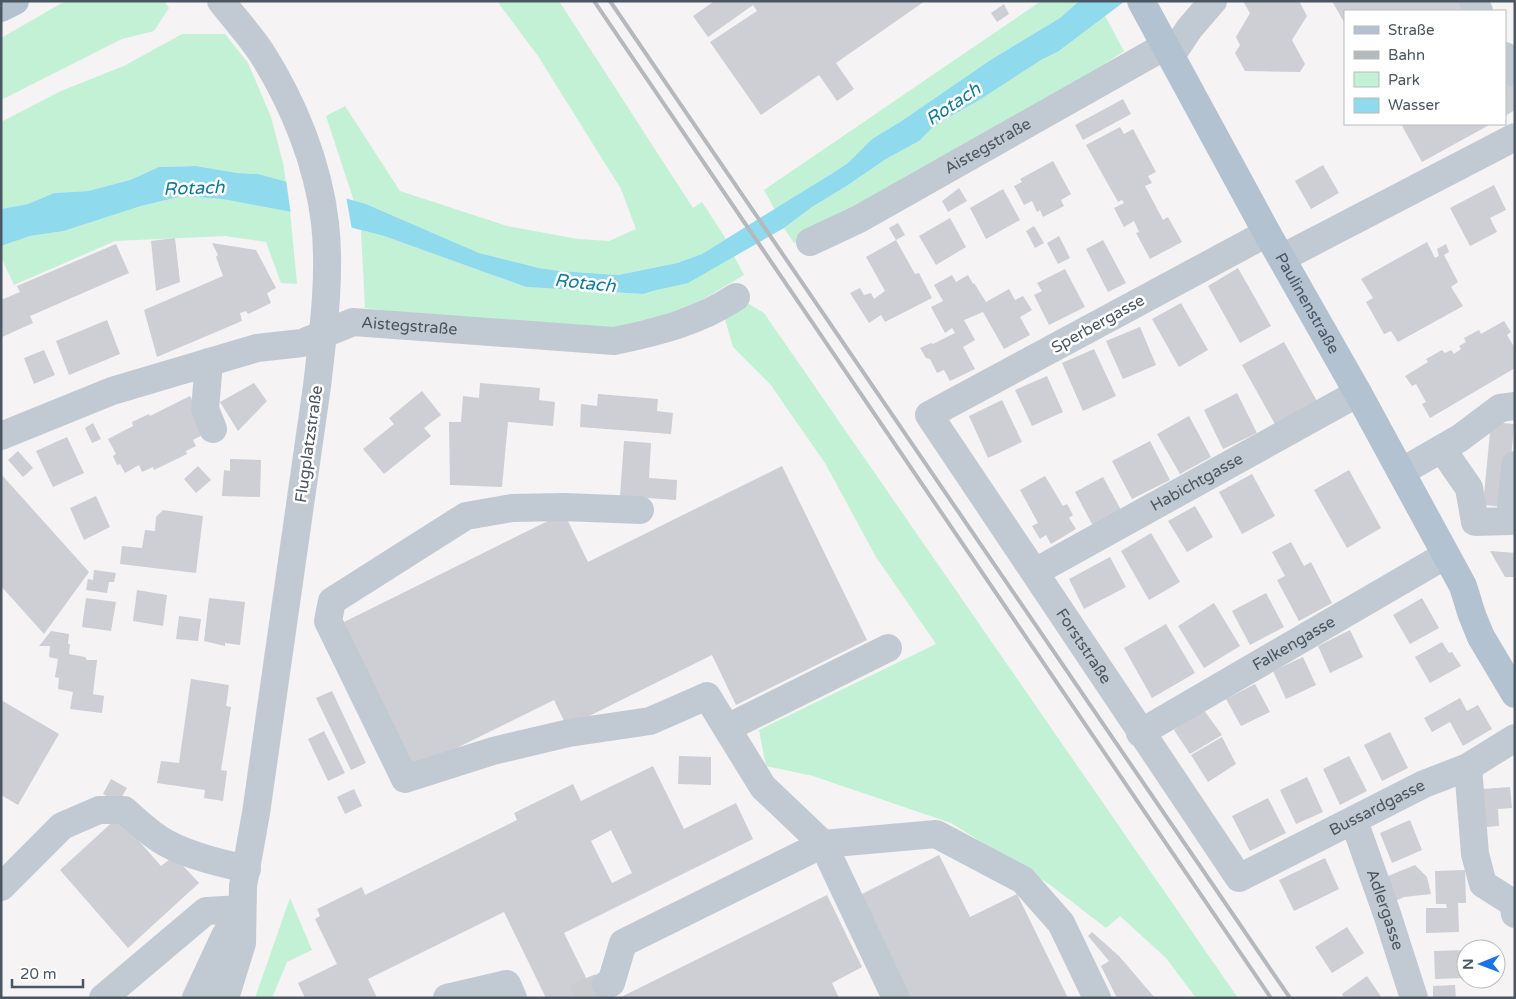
<svg xmlns="http://www.w3.org/2000/svg" width="1516" height="999" font-family="'Varela Round',sans-serif">
<rect width="100%" height="100%" fill="#f5f3f3"/>
<!-- green -->
<path fill="#c3f1d5" d="M 73,1 L 164,1 L 169,8 L 154,31 L 122,39 L 1,100 L 1,38 L 62,3 Z
M 497,1 L 559,1 L 693,208 L 702,202 L 726,239 L 702,254 L 677,263 L 618,275 L 560,271 L 539,268 L 479,253 L 366,204 L 354,201 L 326,116 L 345,106 L 400,191 L 507,226 L 578,239 L 609,241 L 636,229 L 621,189 L 538,56 Z
M 1041,1 L 1079,1 L 1060,18 L 992,59 L 900,122 L 872,139 L 848,163 L 775,210 L 764,190 Z
M 1105,16 L 1124,51 L 1090,74 L 847,218 L 794,243 L 784,228 L 812,207 L 845,187 L 886,159 L 919,141 L 934,126 L 981,99 L 1041,60 L 1059,51 Z
M 182,34 L 225,34 L 248,63 L 271,117 L 283,163 L 286,183 L 258,174 L 237,173 L 196,166 L 159,167 L 130,180 L 88,191 L 54,193 L 28,204 L 1,209 L 1,122 L 61,91 L 124,66 Z
M 182,196 L 222,199 L 290,211 L 297,284 L 281,283 L 266,242 L 225,236 L 115,241 L 14,285 L 1,257 L 1,246 L 30,236 L 64,231 L 141,206 Z
M 361,230 L 384,236 L 526,287 L 643,294 L 688,282 L 734,256 L 744,275 L 656,327 L 597,333 L 517,326 L 365,308 Z
M 749,304 L 764,313 L 1238,998 L 1196,998 L 1166,958 L 1120,916 L 1106,928 L 1049,884 L 951,823 L 813,776 L 766,766 L 759,730 L 936,644 L 876,557 L 825,463 L 770,384 L 733,347 L 724,316 Z
M 290,898 L 312,950 L 287,962 L 272,998 L 255,998 Z"/>
<!-- water -->
<path fill="#90daee" d="M 1079,1 L 1125,1 L 1059,51 L 1041,60 L 981,99 L 934,126 L 919,141 L 886,159 L 845,187 L 812,207 L 784,228 L 688,283 L 657,290 L 643,294 L 526,287 L 384,236 L 287,211 L 222,199 L 182,196 L 141,206 L 64,231 L 30,236 L 1,246 L 1,209 L 28,204 L 54,193 L 88,191 L 130,180 L 159,167 L 196,166 L 237,173 L 258,174 L 366,204 L 479,253 L 539,268 L 560,271 L 618,275 L 677,263 L 702,254 L 828,176 L 848,163 L 872,139 L 900,122 L 992,59 L 1060,18 Z"/>
<!-- pier -->
<path fill="#f5f3f3" d="M 286,180 L 346,196 L 352,230 L 291,215 Z"/>
<!-- building -->
<path fill="#cdcfd5" fill-rule="evenodd" d="M 712,1 L 925,1 L 836,63 L 854,89 L 837,101 L 819,75 L 761,115 L 710,42 L 757,11 L 753,5 L 708,37 L 693,16 L 713,2 Z
M 1243,1 L 1299,1 L 1307,16 L 1292,40 L 1305,64 L 1300,72 L 1245,71 L 1235,53 L 1240,45 L 1236,37 L 1250,13 Z
M 1332,1 L 1466,1 L 1472,11 L 1345,11 L 1345,24 Z
M 1004,4 L 1009,14 L 997,22 L 991,13 Z
M 1505,70 L 1515,88 L 1515,110 L 1505,116 Z
M 1123,99 L 1131,114 L 1083,140 L 1075,125 Z
M 1401,124 L 1491,124 L 1422,162 Z
M 1120,127 L 1124,134 L 1133,129 L 1156,172 L 1148,176 L 1152,183 L 1145,186 L 1163,220 L 1168,217 L 1182,242 L 1150,259 L 1136,233 L 1139,232 L 1134,221 L 1124,227 L 1114,208 L 1124,203 L 1122,200 L 1118,202 L 1086,145 Z
M 1053,161 L 1071,194 L 1061,200 L 1064,206 L 1043,217 L 1040,210 L 1037,212 L 1032,201 L 1024,205 L 1014,186 L 1022,182 L 1020,179 Z
M 1323,165 L 1339,193 L 1311,209 L 1295,181 Z
M 1494,185 L 1506,210 L 1490,218 L 1497,232 L 1470,246 L 1450,208 Z
M 959,188 L 967,201 L 948,212 L 942,201 Z
M 1003,189 L 1020,220 L 986,239 L 970,208 Z
M 950,218 L 966,247 L 936,265 L 919,236 Z
M 898,223 L 905,235 L 896,240 L 915,274 L 919,273 L 932,298 L 885,322 L 881,315 L 869,323 L 850,293 L 860,288 L 864,295 L 871,293 L 874,299 L 885,291 L 866,257 L 896,240 L 889,228 Z
M 1034,226 L 1044,243 L 1035,248 L 1026,231 Z
M 1059,236 L 1070,258 L 1058,264 L 1047,243 Z
M 175,238 L 180,282 L 156,291 L 151,241 Z
M 1103,240 L 1126,283 L 1108,292 L 1086,249 Z
M 1427,242 L 1435,258 L 1439,256 L 1437,249 L 1446,244 L 1449,252 L 1444,255 L 1458,282 L 1451,287 L 1463,306 L 1398,342 L 1391,331 L 1384,334 L 1366,302 L 1373,298 L 1361,279 Z
M 212,243 L 256,250 L 276,288 L 267,293 L 271,303 L 248,314 L 246,311 L 240,313 L 242,321 L 157,357 L 144,310 L 223,276 L 216,257 L 218,255 Z
M 116,244 L 129,273 L 30,316 L 33,323 L 2,337 L 1,300 L 20,292 L 17,286 Z
M 1238,268 L 1271,326 L 1240,343 L 1208,286 Z
M 1065,269 L 1085,307 L 1049,325 L 1034,295 L 1042,291 L 1037,283 Z
M 952,275 L 956,282 L 968,275 L 973,284 L 974,283 L 986,302 L 1009,289 L 1015,300 L 1023,296 L 1032,310 L 1020,317 L 1030,335 L 1004,349 L 983,312 L 964,320 L 975,340 L 963,347 L 975,369 L 950,381 L 944,370 L 937,373 L 930,359 L 926,358 L 920,348 L 931,343 L 933,344 L 955,333 L 952,328 L 945,333 L 931,307 L 943,301 L 934,285 Z
M 1181,303 L 1208,350 L 1179,367 L 1152,319 Z
M 107,320 L 120,354 L 69,375 L 56,341 Z
M 1504,321 L 1511,332 L 1507,335 L 1515,348 L 1515,368 L 1430,418 L 1422,404 L 1426,402 L 1416,384 L 1412,386 L 1405,376 L 1428,362 L 1426,359 L 1442,350 L 1445,353 L 1451,350 L 1454,354 L 1461,349 L 1459,346 L 1466,342 L 1464,338 L 1479,330 L 1481,334 Z
M 1140,327 L 1156,365 L 1123,379 L 1106,341 Z
M 1284,342 L 1318,403 L 1276,426 L 1242,365 Z
M 1094,349 L 1116,396 L 1083,411 L 1062,363 Z
M 44,350 L 55,375 L 34,384 L 24,358 Z
M 1047,376 L 1063,412 L 1032,426 L 1015,390 Z
M 254,383 L 267,401 L 238,431 L 220,402 Z
M 480,383 L 540,388 L 539,400 L 555,402 L 553,426 L 508,422 L 502,487 L 450,485 L 449,422 L 461,422 L 463,396 L 479,398 Z
M 422,391 L 441,415 L 424,428 L 431,436 L 384,474 L 363,449 L 394,424 L 389,418 Z
M 1237,393 L 1257,433 L 1223,449 L 1204,410 Z
M 598,394 L 658,399 L 657,411 L 673,413 L 671,434 L 580,427 L 581,404 L 597,406 Z
M 190,396 L 208,432 L 193,440 L 196,446 L 186,451 L 187,454 L 154,470 L 153,467 L 142,472 L 139,465 L 125,473 L 120,464 L 117,465 L 113,456 L 116,454 L 108,439 L 133,426 L 132,422 L 149,414 L 150,416 Z
M 1002,400 L 1022,442 L 988,458 L 969,416 Z
M 1189,416 L 1211,457 L 1180,474 L 1157,434 Z
M 1491,422 L 1514,424 L 1507,507 L 1483,505 Z
M 93,423 L 101,439 L 92,443 L 85,428 Z
M 67,437 L 84,473 L 53,487 L 36,451 Z
M 624,441 L 651,443 L 649,478 L 677,480 L 676,500 L 620,496 Z
M 1150,441 L 1170,480 L 1132,499 L 1112,461 Z
M 18,451 L 33,468 L 23,477 L 8,460 Z
M 230,459 L 261,460 L 260,497 L 222,496 L 224,470 L 230,471 Z
M 198,466 L 211,480 L 196,493 L 184,479 Z
M 782,466 L 867,640 L 736,705 L 712,655 L 567,727 L 554,700 L 410,771 L 338,625 L 564,513 L 588,562 Z
M 1349,470 L 1381,528 L 1347,548 L 1314,490 Z
M 1,474 L 89,572 L 44,634 L 1,586 Z
M 1252,474 L 1275,516 L 1242,534 L 1219,492 Z
M 1045,476 L 1063,506 L 1067,504 L 1073,515 L 1069,518 L 1076,529 L 1051,544 L 1046,535 L 1040,539 L 1032,526 L 1038,523 L 1020,490 Z
M 1103,477 L 1121,510 L 1093,526 L 1075,492 Z
M 96,496 L 110,527 L 84,540 L 70,508 Z
M 1195,506 L 1213,537 L 1187,552 L 1168,521 Z
M 163,510 L 203,516 L 196,573 L 120,564 L 122,546 L 142,548 L 145,530 L 155,531 L 156,517 Z
M 1151,533 L 1180,582 L 1149,600 L 1121,551 Z
M 1291,542 L 1304,566 L 1311,562 L 1332,603 L 1299,621 L 1277,580 L 1285,576 L 1272,552 Z
M 1490,551 L 1515,553 L 1515,577 L 1505,577 Z
M 1110,557 L 1126,587 L 1084,609 L 1069,579 Z
M 94,570 L 116,573 L 114,582 L 109,582 L 107,593 L 86,590 L 88,579 L 93,580 Z
M 137,590 L 167,595 L 163,626 L 133,621 Z
M 1266,593 L 1284,627 L 1250,645 L 1232,611 Z
M 86,598 L 116,602 L 111,631 L 82,627 Z
M 209,598 L 245,602 L 240,645 L 225,643 L 225,646 L 204,641 Z
M 1422,598 L 1439,628 L 1410,644 L 1393,615 Z
M 1214,603 L 1240,646 L 1204,668 L 1178,626 Z
M 179,616 L 201,619 L 198,641 L 176,639 Z
M 1166,624 L 1195,673 L 1152,698 L 1124,648 Z
M 1350,630 L 1363,657 L 1330,673 L 1318,646 Z
M 51,631 L 69,634 L 68,644 L 70,644 L 69,654 L 85,657 L 87,660 L 97,660 L 93,694 L 104,696 L 102,713 L 70,709 L 73,692 L 58,689 L 59,678 L 55,677 L 58,659 L 49,657 L 50,646 L 39,646 Z
M 1442,642 L 1449,653 L 1452,652 L 1461,666 L 1430,683 L 1415,657 Z
M 1303,657 L 1316,685 L 1286,699 L 1273,671 Z
M 191,679 L 229,685 L 226,706 L 231,707 L 221,770 L 227,771 L 223,801 L 204,798 L 205,790 L 157,783 L 161,761 L 179,763 Z
M 1255,684 L 1270,712 L 1241,726 L 1226,699 Z
M 332,691 L 366,763 L 351,770 L 316,698 Z
M 1460,698 L 1467,711 L 1478,705 L 1492,729 L 1463,746 L 1450,722 L 1432,732 L 1424,718 Z
M 1,700 L 59,734 L 18,805 L 1,795 Z
M 1203,709 L 1222,735 L 1190,754 L 1174,730 Z
M 324,731 L 345,773 L 328,781 L 308,739 Z
M 1390,732 L 1408,768 L 1382,781 L 1364,745 Z
M 1222,737 L 1236,764 L 1208,782 L 1191,755 Z
M 679,756 L 711,757 L 711,785 L 678,784 Z
M 1349,756 L 1367,791 L 1340,805 L 1323,769 Z
M 653,766 L 684,829 L 736,803 L 753,839 L 564,933 L 596,998 L 546,998 L 504,912 L 368,979 L 377,998 L 305,998 L 298,983 L 337,964 L 315,919 L 320,916 L 317,909 L 362,887 L 365,895 L 517,820 L 514,813 L 573,784 L 581,801 ZM 611,830 L 632,873 L 612,883 L 591,841 Z
M 1307,777 L 1323,812 L 1296,824 L 1280,790 Z
M 111,779 L 127,788 L 118,803 L 103,794 Z
M 1510,787 L 1512,808 L 1498,809 L 1499,826 L 1486,827 L 1483,789 Z
M 354,789 L 362,806 L 345,814 L 337,797 Z
M 1268,798 L 1286,833 L 1250,851 L 1232,816 Z
M 118,817 L 161,866 L 174,856 L 199,883 L 128,948 L 60,870 Z
M 1410,820 L 1422,850 L 1392,863 L 1380,833 Z
M 939,855 L 970,917 L 1017,894 L 1068,998 L 908,998 L 858,896 Z
M 1325,858 L 1339,889 L 1294,911 L 1279,880 Z
M 1415,865 L 1427,877 L 1431,894 L 1404,897 L 1395,901 L 1388,876 Z
M 1465,870 L 1466,903 L 1458,903 L 1459,932 L 1426,933 L 1426,908 L 1447,908 L 1446,904 L 1436,904 L 1435,871 Z
M 827,895 L 862,967 L 832,983 L 839,998 L 619,998 Z
M 1347,927 L 1364,953 L 1332,973 L 1315,947 Z
M 1092,932 L 1119,956 L 1155,998 L 1117,998 L 1101,966 L 1109,961 L 1088,936 Z
M 1466,950 L 1466,978 L 1435,979 L 1434,951 Z
M 1367,976 L 1382,998 L 1344,998 L 1342,994 Z
M 1455,985 L 1456,998 L 1433,998 L 1433,986 Z"/>
<g fill="none" stroke-linecap="round" stroke-linejoin="round">
<!-- minor-tunnel -->
<path stroke="#caccce" stroke-width="28" stroke-dasharray="28 14" stroke-linecap="butt" d="M 575,998 L 606,985"/>
<!-- minor -->
<g stroke="#c1cad2" stroke-width="28">
<path d="M 221,1 C 234,18 249,34 261,52 C 293,102 318,163 325,223 C 331,275 323,334 317,386 L 256,813 L 243,886 L 242,943 L 225,998"/>
<path d="M 1473,1 L 1479,11"/>
<path d="M 1171,56 L 1189,29 L 1213,1"/>
<path d="M 1505,56 L 1515,73"/>
<path id="s1" d="M 1267,233 L 929,415 C 1033,569 1135,725 1239,878 L 1424,784 L 1468,767 L 1515,738"/>
<path id="s2" d="M 810,242 L 859,219 L 1165,46"/>
<path d="M 1282,258 L 1515,137"/>
<path d="M 209,362 L 205,409 L 213,429"/>
<path id="s3" d="M 1,436 L 112,391 L 257,348 L 302,343 L 353,322 L 614,341 C 658,332 698,322 736,297"/>
<path d="M 1442,449 L 1469,488 L 1475,522 L 1510,521 L 1515,465"/>
<path d="M 1401,472 L 1460,438 L 1500,408 L 1515,406"/>
<path d="M 640,510 L 564,507 L 512,508 L 466,516 L 332,601 L 328,621 L 405,779 L 493,751 L 569,733 L 650,721 L 707,696 L 763,787 L 823,844 L 896,998"/>
<path id="s4" d="M 1035,572 L 1358,393"/>
<path d="M 727,728 L 888,648"/>
<path id="s5" d="M 1140,733 L 1446,555"/>
<path d="M 1468,767 L 1475,854 L 1483,884 L 1513,903 L 1515,914"/>
<path id="s6" d="M 1354,821 L 1387,914 L 1414,998"/>
<path d="M 1,887 L 62,826 L 99,810 L 124,810 C 137,821 150,834 166,843 C 190,856 220,863 247,869"/>
<path d="M 606,985 L 611,983 L 623,943 L 823,844 L 936,834 L 1023,880 L 1061,923 L 1097,998"/>
<path d="M 103,998 L 206,911 L 242,909"/>
<path d="M 196,998 L 225,936 L 242,909"/>
<path d="M 447,998 L 507,984 L 513,998"/>
</g>
<!-- major -->
<g stroke="#b3c2d1" stroke-width="28">
<path id="s7" d="M 1141,1 L 1267,233 L 1358,393 L 1463,586 L 1472,615 L 1481,637 L 1515,694"/>
<path d="M 1,8 L 15,1"/>
</g>
<!-- rail -->
<path stroke="#b5b8bd" stroke-width="4" d="M 594,1 L 1271,998
M 610,1 L 1290,998"/>
</g>
<g text-anchor="middle" dominant-baseline="central" stroke-width="5" stroke-linejoin="round" paint-order="stroke">
<!-- street labels -->
<g font-size="16" fill="#4a5661" stroke="#fff">
<text stroke="none"><textPath href="#s2" startOffset="202">Aistegstraße</textPath></text>
<text stroke="none"><textPath href="#s7" startOffset="345">Paulinenstraße</textPath></text>
<text transform="translate(1098 324) rotate(-29)">Sperbergasse</text>
<text stroke="none"><textPath href="#s3" startOffset="428">Aistegstraße</textPath></text>
<text transform="translate(309 444) rotate(-82)">Flugplatzstraße</text>
<text stroke="none"><textPath href="#s4" startOffset="185">Habichtgasse</textPath></text>
<text stroke="none"><textPath href="#s5" startOffset="178">Falkengasse</textPath></text>
<text stroke="none"><textPath href="#s1" startOffset="662">Forststraße</textPath></text>
<text stroke="none"><textPath href="#s1" startOffset="1096">Bussardgasse</textPath></text>
<text stroke="none"><textPath href="#s6" startOffset="94">Adlergasse</textPath></text>
</g>
<!-- water labels -->
<g font-size="18" font-style="italic" fill="#0c7c9b" stroke="#fff">
<text transform="translate(953 104) rotate(-34)">Rotach</text>
<text transform="translate(194 188) rotate(-2)">Rotach</text>
<text transform="translate(585 283) rotate(6)">Rotach</text>
</g>
</g>
<!-- border -->
<rect width="1516" height="999" fill="none" stroke="#4a5661" stroke-width="5"/>
<!-- legend -->
<rect x="1344" y="10" width="162" height="115" fill="#ffffff" stroke="#b7bbc0"/>
<rect x="1354" y="26" width="25" height="8" fill="#b3c2d1" stroke="#b7bbc0"/>
<text x="1388" y="35" font-size="15" fill="#4a5661">Straße</text>
<rect x="1354" y="51" width="25" height="8" fill="#b5b8bd" stroke="#b7bbc0"/>
<text x="1388" y="60" font-size="15" fill="#4a5661">Bahn</text>
<rect x="1354" y="72" width="25" height="15" fill="#c3f1d5" stroke="#b7bbc0"/>
<text x="1388" y="85" font-size="15" fill="#4a5661">Park</text>
<rect x="1354" y="98" width="25" height="15" fill="#90daee" stroke="#b7bbc0"/>
<text x="1388" y="110" font-size="15" fill="#4a5661">Wasser</text>
<!-- north arrow -->
<g transform="translate(1481 964) rotate(269)"><circle r="24" fill="#ffffff" stroke="#b7bbc0"/>
<path d="M0-4L9 19L0 12L-9 19Z" fill="#1a73e8"/>
<text y="-8" font-size="14" font-weight="bold" text-anchor="middle" fill="#4a5661">N</text>
</g>
<!-- scale -->
<path d="M12 979v8h71v-8" fill="none" stroke="#4a5661" stroke-width="2.5"/>
<text x="20" y="979" font-size="15" fill="#4a5661" stroke="#ffffff" stroke-width="4" paint-order="stroke">20 m</text>
</svg>
